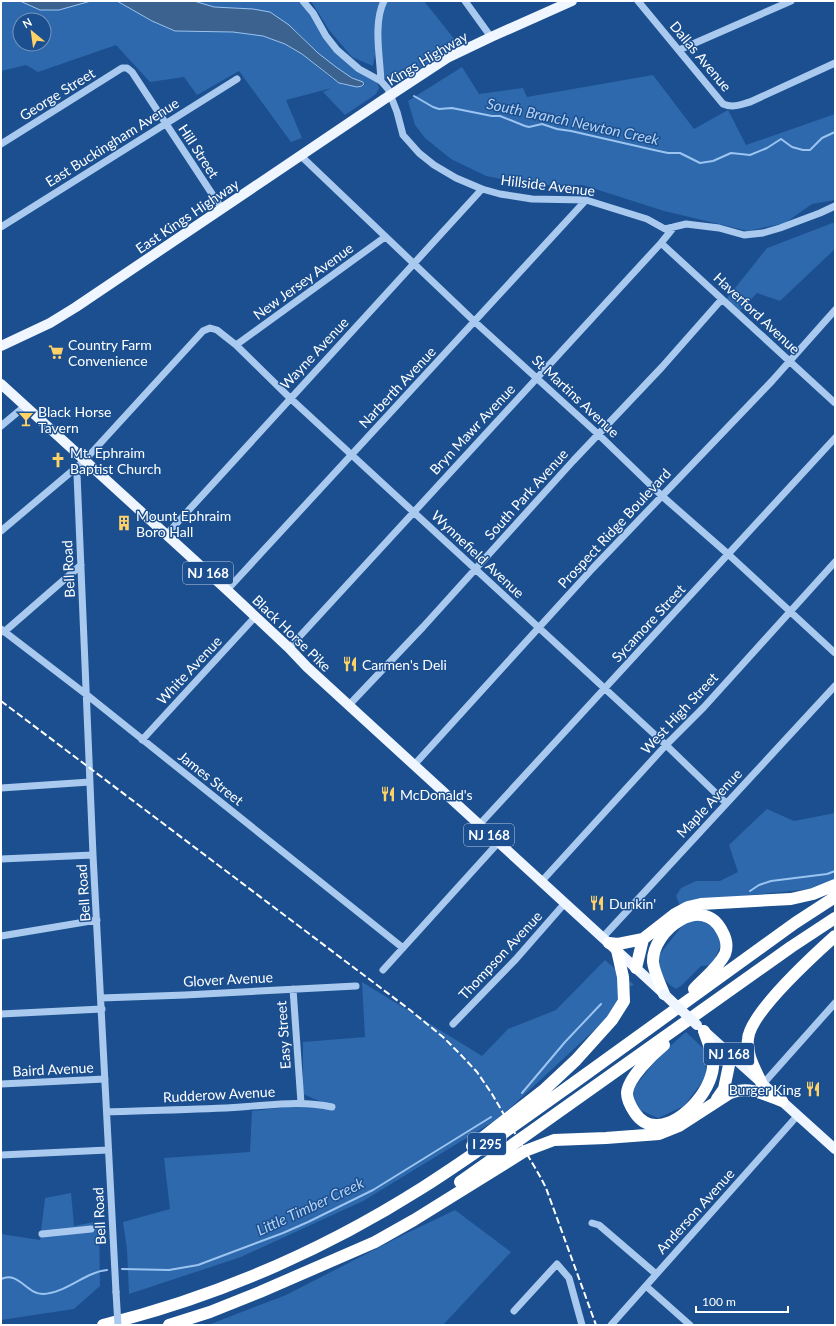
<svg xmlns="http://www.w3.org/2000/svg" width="836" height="1326" font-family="Lato,sans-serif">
<rect width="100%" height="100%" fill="#1b4f8f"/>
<!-- green -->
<path fill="#2e69ad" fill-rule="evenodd" d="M 1,1 L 20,1 L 40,10 L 59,10 L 91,1 L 117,1 L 152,21 L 175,31 L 233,32 L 263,36 L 271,39 L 285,44 L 302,54 L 332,79 L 343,85 L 362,87 L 366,83 L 352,78 L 336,67 L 318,53 L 295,30 L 279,19 L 240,8 L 214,7 L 195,1 L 300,1 L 304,3 L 325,38 L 377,82 L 379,88 L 376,94 L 345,115 L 323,92 L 332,88 L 286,100 L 302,138 L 291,142 L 239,71 L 197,95 L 184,77 L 150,82 L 116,45 L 38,72 L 26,65 L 1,71 ZM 20,20 L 44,20 L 44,44 L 20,44 Z
M 311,1 L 384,1 L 373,66 L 352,57 L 329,30 Z
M 387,1 L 424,1 L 459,45 L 397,82 L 392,83 L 385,79 C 380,54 376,25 387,1 Z
M 462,67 L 479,94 L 523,88 L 527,97 L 653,75 L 694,129 L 728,110 L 746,145 L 835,114 L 835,200 L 812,204 L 785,223 L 748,231 L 664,211 L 583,185 L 531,185 L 486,176 L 451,159 L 425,138 L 415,125 L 408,101 Z
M 835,222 L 835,249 L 780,301 L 757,293 L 737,314 L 724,302 L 767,248 L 770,247 Z
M 767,809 L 794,821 L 835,813 L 835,880 L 823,888 L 719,898 L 699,919 L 715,924 L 724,938 L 712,965 L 701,966 L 682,985 L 676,989 C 661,980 660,971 659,955 L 686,921 L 676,896 L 681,888 L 696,881 L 720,881 L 738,872 L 729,845 Z
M 605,960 L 634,985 L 624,988 L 616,1010 L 509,1109 L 496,1120 L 363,1201 L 241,1257 L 129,1294 L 127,1249 L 123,1222 L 170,1209 L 164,1158 L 250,1152 L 252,1111 L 324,1103 L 303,1094 L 303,1042 L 365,1037 L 362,982 L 482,1056 L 508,1029 L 556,1010 Z
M 686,1032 L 705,1050 L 706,1077 L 684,1106 L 658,1118 L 636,1108 L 633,1089 L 660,1055 Z
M 71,1193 L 74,1226 L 99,1221 L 100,1286 L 74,1309 L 1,1320 L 1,1234 L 40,1240 L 45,1198 Z
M 455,1210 L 511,1252 L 443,1325 L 208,1325 L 286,1295 L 407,1233 Z"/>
<!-- water -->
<path fill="#3c6290" stroke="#9cc4f0" d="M 20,1 L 91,1 L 59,10 L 40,10 Z
M 117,1 L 194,1 L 214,7 L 253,9 L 270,12 L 289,25 L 318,53 L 336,67 L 352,78 L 363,82 L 364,84 L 362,86 L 357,87 L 339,83 L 302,54 L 285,44 L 263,36 L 233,32 L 175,31 L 152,21 Z"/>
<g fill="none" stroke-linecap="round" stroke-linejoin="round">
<!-- stream -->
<path stroke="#9cc4f0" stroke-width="2" d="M 414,96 L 433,107 L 439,109 L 452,108 L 492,116 L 500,116 L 525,126 L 529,127 L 542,124 L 557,129 L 571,131 L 654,150 L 668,153 L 680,153 L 700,163 L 713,161 L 731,153 L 750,155 L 767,148 L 781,139 L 792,147 L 803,150 L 810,150 L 822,138 L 835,132
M 750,891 L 759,885 L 771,881 L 827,874 L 835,871
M 522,1093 L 565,1042 L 601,1004
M 122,1269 L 169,1270 L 198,1265 L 283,1233 L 308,1222 L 373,1190 L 491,1117
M 1,1279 C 19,1271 26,1294 43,1294 C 66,1293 85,1272 107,1270"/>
<!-- minor -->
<path stroke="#a9c9ee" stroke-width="7" d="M 303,1 L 313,13 L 326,36 L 337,50 L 359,69 L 381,81 L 388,89 L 397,112 L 403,135 L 419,153 L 434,165 L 456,178 L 482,189 L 500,194 L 532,199 L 586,200 L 647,219 L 665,229 L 686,224 L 719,228 L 744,235 L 763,233 L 780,228 L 820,213 L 835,206
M 465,1 L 491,37
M 638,1 L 723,104 C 733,108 739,105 750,102 L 835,63
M 679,50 L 791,1
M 381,81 C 380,57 373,23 384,1
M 1,144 L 122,68 L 127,68 L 132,72 L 222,209
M 301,156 L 475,322 L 598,434 L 662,496 L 728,554 L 835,653
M 1,227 L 237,79
M 661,243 L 835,403
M 236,345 L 385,237
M 1,426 L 25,406
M 82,464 L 77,474 L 93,855 L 116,1292
M 1,531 L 84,461 L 203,331 L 210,328 L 217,330 L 236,345 L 290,398 L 666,745 L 726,803
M 166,535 L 482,189
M 227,590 L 586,200
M 1,629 L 87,695 L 403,948
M 4,632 L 81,565
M 289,648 L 661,243 L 674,227
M 349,705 L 423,627 L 573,461 L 662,367 L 722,299
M 142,740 L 255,617
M 414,765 L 593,568 L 772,381 L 835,310
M 1,788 L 90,782
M 479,825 L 835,438
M 1,859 L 93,855
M 541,882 L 666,745 L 704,707 L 835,562
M 1,936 L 97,920
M 603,937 L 835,686
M 383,970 L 498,843
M 293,989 L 301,1103
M 101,998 L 185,995 L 356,986
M 1,1014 L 102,1009
M 453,1024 L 516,959 L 565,903
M 1,1084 L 105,1079
M 763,1084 L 835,1003
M 107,1112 C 152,1110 197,1110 241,1107 C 272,1105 302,1100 332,1107
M 1,1155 L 108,1150
M 592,1223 L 599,1225 L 656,1274
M 42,1234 L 91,1229
M 646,1286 L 690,1325
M 514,1311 L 557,1264 L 569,1278 L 582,1325
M 611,1325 L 798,1115"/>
<!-- major -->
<path stroke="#f0f6ff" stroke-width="10" d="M 1,346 L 50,323 L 76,307 L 383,100 L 447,58 L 491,37 L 572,1
M 1,384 L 227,590 L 289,648 L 307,667 L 662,992
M 703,1030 L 835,1149"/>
<!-- highway -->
<path stroke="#fff" stroke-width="12" d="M 609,943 L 618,944 L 643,939 L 675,914 L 688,907 L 701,904 L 791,899 L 813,894 L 835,885
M 636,968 L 643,939
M 664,994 C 660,984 654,972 653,962 C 652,930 703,893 722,931 C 726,938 728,946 725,954 C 718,968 704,978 694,989
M 664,1045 C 652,1055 628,1078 627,1093 C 627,1100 631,1107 635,1113 C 640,1120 648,1126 658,1125 C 684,1124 716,1086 713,1060 C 712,1051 707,1040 704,1031
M 761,1082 C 755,1069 746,1054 748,1039 C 750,1013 815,954 835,936
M 717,1099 L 724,1089 L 729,1065 L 725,1050
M 472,1146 L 545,1089 L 576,1060 L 612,1020 L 624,1001 L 623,977 L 617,950
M 460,1182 L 791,947 L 835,918
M 103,1325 C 216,1297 324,1250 422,1188 C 477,1153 529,1115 582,1077 C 653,1026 724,974 795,923 L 835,897
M 169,1325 L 210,1312 L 260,1292 L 375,1242 L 414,1220 L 525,1151 L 554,1140 L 606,1138 L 659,1134 L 679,1126 L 730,1093 C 749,1086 764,1094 782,1101"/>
<!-- rail -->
<path stroke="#fff" stroke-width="2" stroke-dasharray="7 3" stroke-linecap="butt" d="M 1,701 L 410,1010 L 443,1037 L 461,1055 L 477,1072 L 492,1094 L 541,1178 L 546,1188 L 596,1325"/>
<!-- minor-bridge -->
<path stroke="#a9c9ee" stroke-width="7" d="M 116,1292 L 118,1325"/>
<!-- major-bridge -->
<path stroke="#f0f6ff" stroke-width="10" d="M 664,994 L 697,1025"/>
</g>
<!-- icons -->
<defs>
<g id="supermarket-bare" transform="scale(1.2)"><path d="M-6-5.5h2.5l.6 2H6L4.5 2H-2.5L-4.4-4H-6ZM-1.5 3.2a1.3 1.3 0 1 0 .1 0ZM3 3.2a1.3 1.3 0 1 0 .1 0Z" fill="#ffd166" stroke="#1b4f8f" stroke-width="2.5" paint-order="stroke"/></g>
<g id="bar-bare" transform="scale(1.2)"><path d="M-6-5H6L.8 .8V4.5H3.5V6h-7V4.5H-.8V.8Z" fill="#ffd166" stroke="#1b4f8f" stroke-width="2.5" paint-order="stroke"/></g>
<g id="church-bare" transform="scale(1.2)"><path d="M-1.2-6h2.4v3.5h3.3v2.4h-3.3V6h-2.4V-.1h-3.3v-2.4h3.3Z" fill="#ffd166" stroke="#1b4f8f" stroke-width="2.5" paint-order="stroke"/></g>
<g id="building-bare" transform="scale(1.2)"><path d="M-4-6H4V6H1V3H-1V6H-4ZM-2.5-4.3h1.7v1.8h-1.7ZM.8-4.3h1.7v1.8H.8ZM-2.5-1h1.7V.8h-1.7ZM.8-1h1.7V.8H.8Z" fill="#ffd166" stroke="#1b4f8f" stroke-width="2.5" paint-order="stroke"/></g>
<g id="restaurant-bare" transform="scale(1.2)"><path d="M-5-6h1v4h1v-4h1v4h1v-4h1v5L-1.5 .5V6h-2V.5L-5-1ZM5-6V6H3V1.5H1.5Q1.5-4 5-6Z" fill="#ffd166" stroke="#1b4f8f" stroke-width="2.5" paint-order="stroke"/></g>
</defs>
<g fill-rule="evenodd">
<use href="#supermarket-bare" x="56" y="352"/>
<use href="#bar-bare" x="26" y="419"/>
<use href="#church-bare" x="58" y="460"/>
<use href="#building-bare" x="124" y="523"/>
<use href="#restaurant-bare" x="350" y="664"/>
<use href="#restaurant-bare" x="388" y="794"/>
<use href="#restaurant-bare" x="597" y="903"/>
<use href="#restaurant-bare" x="813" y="1089"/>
</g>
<g text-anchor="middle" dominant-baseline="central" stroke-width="3" stroke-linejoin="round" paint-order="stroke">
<!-- shield labels -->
<g fill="#1b4f8f" stroke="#bbcadd" stroke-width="1">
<rect x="183" y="562" width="50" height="22" rx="3"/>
<rect x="464" y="824" width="50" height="22" rx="3"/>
<rect x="704" y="1043" width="50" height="22" rx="3"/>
<rect x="468" y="1133" width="38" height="22" rx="3"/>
</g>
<g font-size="13" font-weight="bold" fill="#fff">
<text x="208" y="573">NJ 168</text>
<text x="489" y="835">NJ 168</text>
<text x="729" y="1054">NJ 168</text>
<text x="487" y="1144">I 295</text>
</g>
<!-- street labels -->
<g font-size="14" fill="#fff" stroke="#1b4f8f">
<text transform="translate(701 56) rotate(50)">Dallas Avenue</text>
<text transform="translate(427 58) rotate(-31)">Kings Highway</text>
<text transform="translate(57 94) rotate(-32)">George Street</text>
<text transform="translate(112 142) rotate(-32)">East Buckingham Avenue</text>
<text transform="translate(199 151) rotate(57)">Hill Street</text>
<text transform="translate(548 185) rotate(7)">Hillside Avenue</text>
<text transform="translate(187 216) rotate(-34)">East Kings Highway</text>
<text transform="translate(303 281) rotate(-36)">New Jersey Avenue</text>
<text transform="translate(757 313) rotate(43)">Haverford Avenue</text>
<text transform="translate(314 353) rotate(-47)">Wayne Avenue</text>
<text transform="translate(397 387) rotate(-47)">Narberth Avenue</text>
<text transform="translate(576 396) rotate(43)">St Martins Avenue</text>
<text transform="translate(472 429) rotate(-47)">Bryn Mawr Avenue</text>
<text transform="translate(526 494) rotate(-48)">South Park Avenue</text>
<text transform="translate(614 528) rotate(-47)">Prospect Ridge Boulevard</text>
<text transform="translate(478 554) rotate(43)">Wynnefield Avenue</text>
<text transform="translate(68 569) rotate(-93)">Bell Road</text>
<text transform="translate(648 623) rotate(-47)">Sycamore Street</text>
<text transform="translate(292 633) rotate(44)">Black Horse Pike</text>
<text transform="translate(189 670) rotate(-47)">White Avenue</text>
<text transform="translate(679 713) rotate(-47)">West High Street</text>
<text transform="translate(211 778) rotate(38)">James Street</text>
<text transform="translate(709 803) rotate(-47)">Maple Avenue</text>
<text transform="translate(83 893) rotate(-94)">Bell Road</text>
<text transform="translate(500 955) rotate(-47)">Thompson Avenue</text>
<text transform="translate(228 979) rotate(-3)">Glover Avenue</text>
<text transform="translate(283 1035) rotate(-94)">Easy Street</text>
<text transform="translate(53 1069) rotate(-3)">Baird Avenue</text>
<text transform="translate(219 1094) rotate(-3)">Rudderow Avenue</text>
<text transform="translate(695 1211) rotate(-48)">Anderson Avenue</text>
<text transform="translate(99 1216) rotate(-93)">Bell Road</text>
</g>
<!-- poi labels -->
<g font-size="14" fill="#fff" stroke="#1b4f8f" text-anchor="start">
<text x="68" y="344">Country Farm<tspan x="68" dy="16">Convenience</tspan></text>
<text x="38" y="411">Black Horse<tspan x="38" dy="16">Tavern</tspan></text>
<text x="70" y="452">Mt. Ephraim<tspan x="70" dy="16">Baptist Church</tspan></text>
<text x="136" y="515">Mount Ephraim<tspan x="136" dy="16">Boro Hall</tspan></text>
<text x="362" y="664">Carmen's Deli</text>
<text x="400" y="794">McDonald's</text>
<text x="609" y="903">Dunkin'</text>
<text x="801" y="1089" text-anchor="end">Burger King</text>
</g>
<!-- water labels -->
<g font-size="15" font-style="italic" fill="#b5d3f5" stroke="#1b4f8f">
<text transform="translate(573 121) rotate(12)">South Branch Newton Creek</text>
<text transform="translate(310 1206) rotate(-25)">Little Timber Creek</text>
</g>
</g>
<!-- border -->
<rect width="836" height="1326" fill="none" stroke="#ffffff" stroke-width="4"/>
<!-- north arrow -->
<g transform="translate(32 32) rotate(331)"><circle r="19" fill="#1b4f8f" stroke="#7695bc"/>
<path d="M0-3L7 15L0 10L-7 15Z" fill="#ffd166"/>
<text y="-6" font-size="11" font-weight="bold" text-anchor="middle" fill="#ffffff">N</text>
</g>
<!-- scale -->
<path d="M696 1306v6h92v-6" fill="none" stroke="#ffffff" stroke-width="2"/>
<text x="702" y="1306" font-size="12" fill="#ffffff" stroke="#1b4f8f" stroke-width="3" paint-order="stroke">100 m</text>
</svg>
